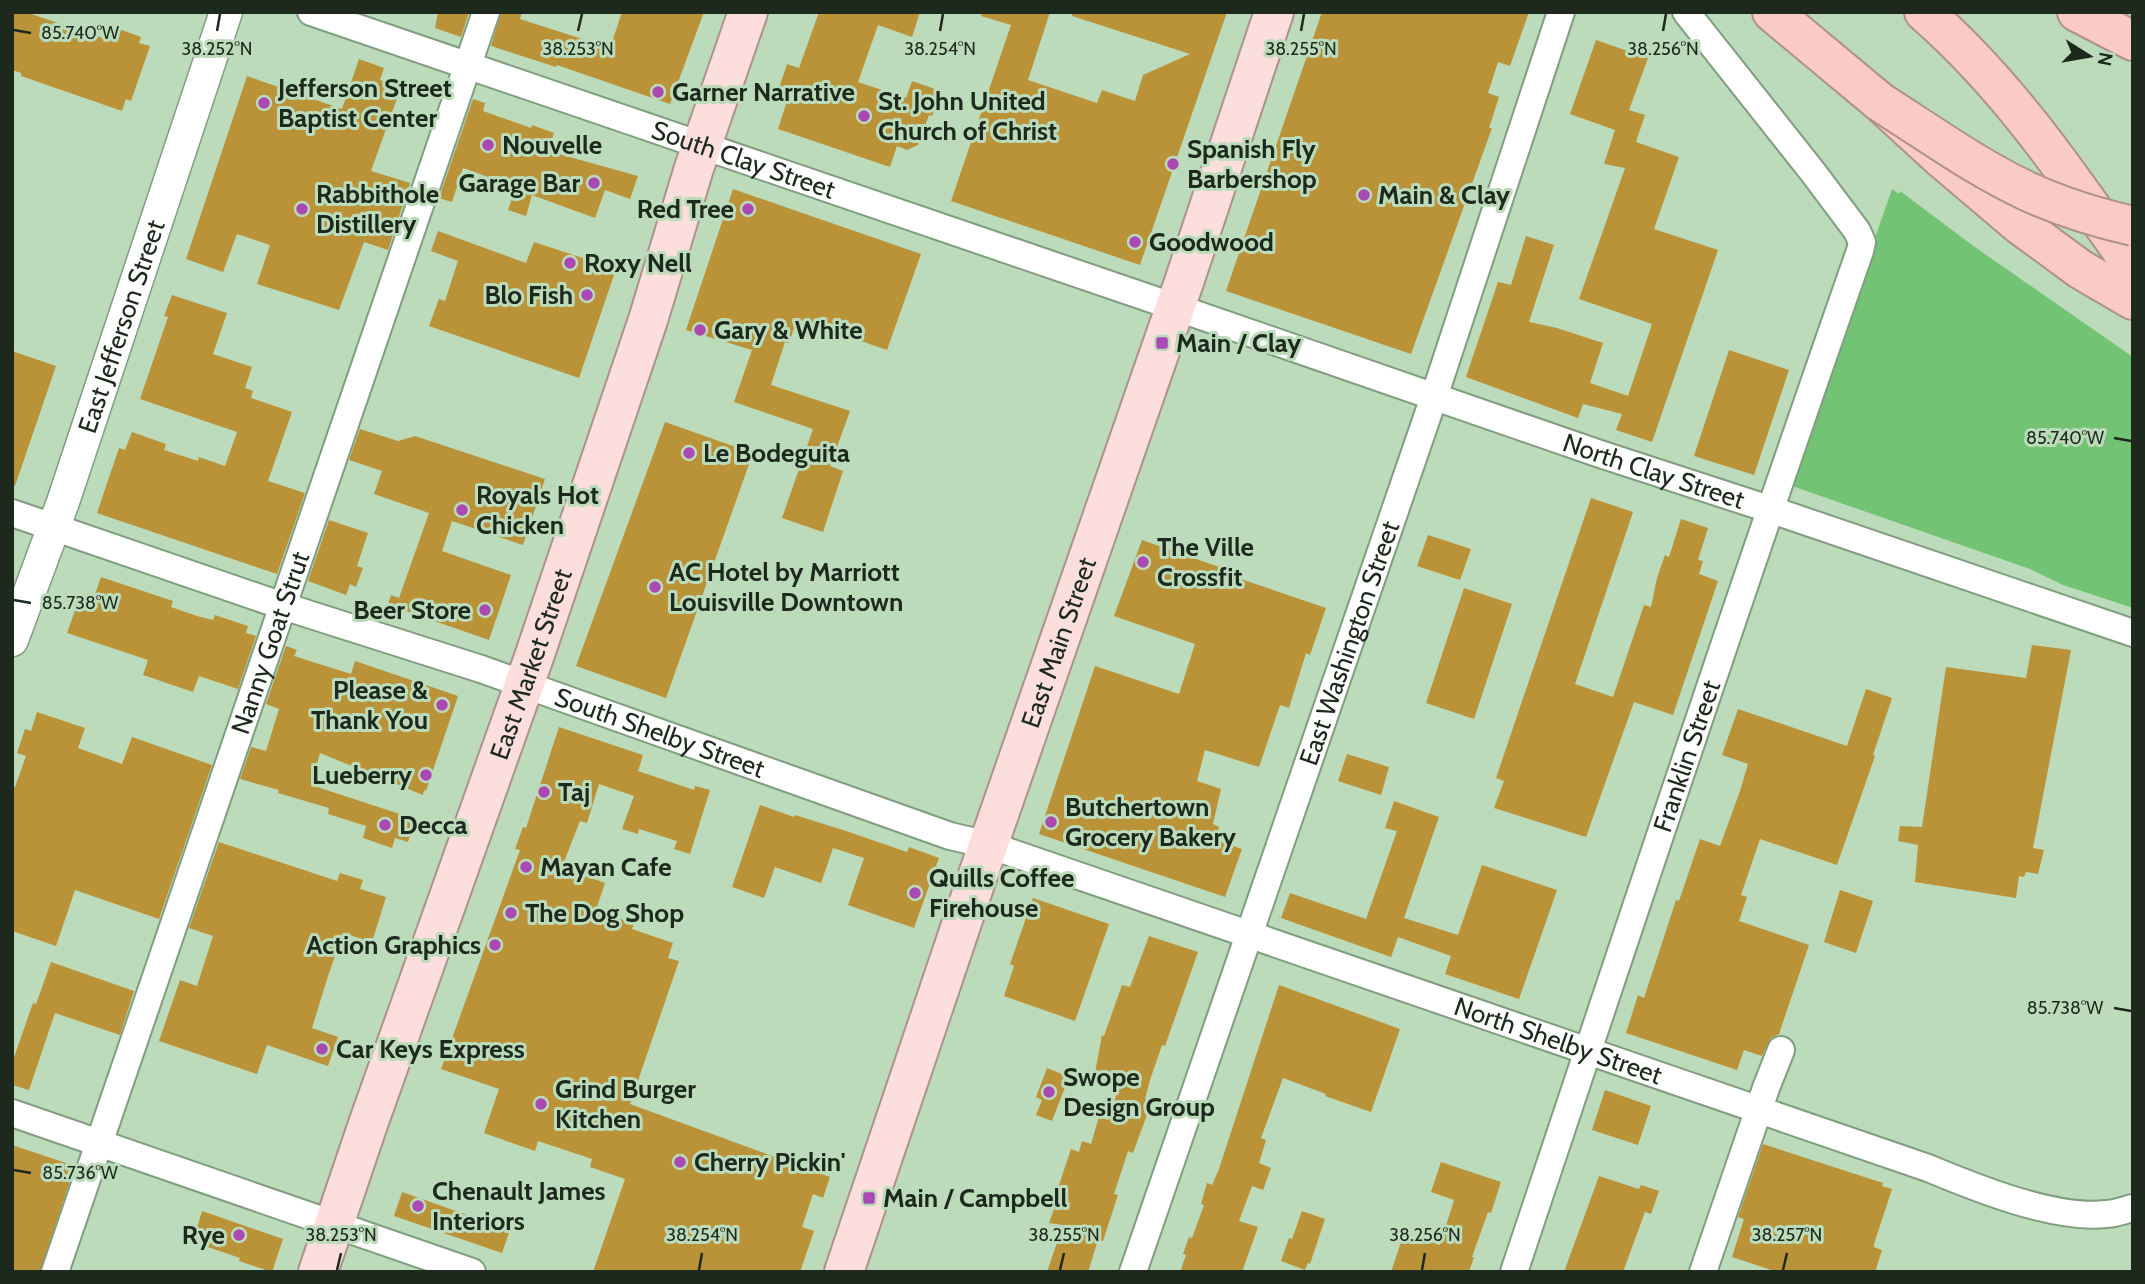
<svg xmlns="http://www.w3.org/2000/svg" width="2145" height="1284" font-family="Cabin,sans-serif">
<rect width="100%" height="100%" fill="#bcdbbb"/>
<!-- park -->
<path fill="#72c374" d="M 1892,189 L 1899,194 L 1900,191 L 1972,245 L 2133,357 L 2133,608 L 2063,585 L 2030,569 L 1792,486 L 1841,336 Z"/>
<!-- building -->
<path fill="#ba9238" d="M 12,12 L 25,12 L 115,42 L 119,29 L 141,37 L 139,43 L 150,46 L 131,101 L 126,99 L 122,111 L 21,76 L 21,73 L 12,70 Z
M 438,12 L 469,12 L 461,37 L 435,28 Z
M 501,12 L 522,12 L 520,19 L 610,48 L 622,12 L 704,12 L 670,104 L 557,65 L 556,67 L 491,46 Z
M 819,12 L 920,12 L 912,37 L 878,25 L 858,82 L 906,98 L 912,81 L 941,91 L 932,116 L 929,115 L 918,145 L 907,150 L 897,146 L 890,167 L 778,129 L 787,101 L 776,97 L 787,64 L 799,68 Z
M 982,12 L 1050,12 L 1028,80 L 1097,103 L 1102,90 L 1135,101 L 1143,75 L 1190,54 L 1072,16 L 1072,12 L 1227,12 L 1140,265 L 951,201 L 1011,25 L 981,16 Z
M 1322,12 L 1529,12 L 1510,66 L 1498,62 L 1488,93 L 1499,97 L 1489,128 L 1492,128 L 1411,354 L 1226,291 Z
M 1596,40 L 1648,58 L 1629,110 L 1645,115 L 1636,142 L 1679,157 L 1654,229 L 1718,250 L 1652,442 L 1616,430 L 1622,414 L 1583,404 L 1578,418 L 1466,377 L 1498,282 L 1511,285 L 1526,236 L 1554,245 L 1529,322 L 1557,328 L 1603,343 L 1590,383 L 1628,396 L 1652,324 L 1579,299 L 1625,168 L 1604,164 L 1615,130 L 1570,114 Z
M 359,59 L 384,68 L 380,80 L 401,87 L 371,171 L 410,183 L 388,250 L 364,242 L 339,310 L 257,284 L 270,245 L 237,234 L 223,272 L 186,259 L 247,76 L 342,109 Z
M 473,99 L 485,103 L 483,111 L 531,128 L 532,125 L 554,133 L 548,151 L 638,176 L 630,199 L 605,190 L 595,218 L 532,195 L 526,216 L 508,210 L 516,187 L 463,168 L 452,202 L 439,198 Z
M 733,189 L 921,254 L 887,350 L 797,319 L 789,343 L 785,342 L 771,385 L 850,411 L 830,466 L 843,471 L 823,532 L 782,518 L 813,429 L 734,402 L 752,350 L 686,330 Z
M 438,231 L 526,263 L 534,242 L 616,269 L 579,378 L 429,326 L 439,299 L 445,301 L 458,261 L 431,251 Z
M 172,295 L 227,313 L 213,354 L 252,367 L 245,388 L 253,391 L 251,398 L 292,412 L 268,481 L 305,493 L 277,574 L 97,513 L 119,448 L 125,450 L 132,432 L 166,444 L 164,450 L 198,461 L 199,457 L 225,466 L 237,432 L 140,399 L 168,317 L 164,316 Z
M 1729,350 L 1789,370 L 1754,475 L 1694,456 Z
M 12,351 L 56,366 L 15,486 L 12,485 Z
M 665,422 L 753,453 L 666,698 L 576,666 Z
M 360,429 L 398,441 L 415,436 L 545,479 L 523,545 L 452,521 L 442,551 L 511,575 L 489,640 L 403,610 L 402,617 L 386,611 L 391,595 L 399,598 L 429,513 L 374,494 L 382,471 L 349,460 Z
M 1591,498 L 1633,512 L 1575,684 L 1613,697 L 1644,605 L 1651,607 L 1657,578 L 1665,555 L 1669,557 L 1681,519 L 1708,528 L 1698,560 L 1703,561 L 1699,574 L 1718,581 L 1673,715 L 1634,702 L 1586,837 L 1494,808 L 1504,781 L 1496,778 Z
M 329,520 L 368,533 L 357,566 L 363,568 L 356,587 L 350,584 L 346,595 L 308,581 Z
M 1428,535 L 1471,549 L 1460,580 L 1417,566 Z
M 1142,540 L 1239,574 L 1238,578 L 1326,608 L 1310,655 L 1306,653 L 1289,708 L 1280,705 L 1259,767 L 1205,750 L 1197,781 L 1221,789 L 1213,824 L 1219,827 L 1215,840 L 1242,849 L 1225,897 L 1039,834 L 1095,666 L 1179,694 L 1195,644 L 1114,616 Z
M 101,577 L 173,601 L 171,607 L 197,616 L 213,620 L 215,615 L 248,626 L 246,633 L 256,636 L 238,689 L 199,676 L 193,692 L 143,675 L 148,660 L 67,633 L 80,596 L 93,600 Z
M 1464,588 L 1512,604 L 1474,719 L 1426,703 Z
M 2032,645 L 2071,650 L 2033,848 L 2044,850 L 2038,874 L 2026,872 L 2024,877 L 2019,876 L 2016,898 L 1915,882 L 1918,845 L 1898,841 L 1900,826 L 1922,827 L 1946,667 L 2026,678 Z
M 286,646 L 297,650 L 294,656 L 351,674 L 355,661 L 458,696 L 426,791 L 424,790 L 423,795 L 320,753 L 311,785 L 415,819 L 408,842 L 395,838 L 392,848 L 363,838 L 366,826 L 328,814 L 329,808 L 278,793 L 279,790 L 240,779 L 251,747 L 266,751 L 279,709 L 266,704 Z
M 1866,689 L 1892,698 L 1873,755 L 1875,756 L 1837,865 L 1760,839 L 1741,895 L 1747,897 L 1739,921 L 1809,945 L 1779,1034 L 1771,1038 L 1762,1056 L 1744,1050 L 1737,1070 L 1626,1033 L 1638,995 L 1644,998 L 1676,900 L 1679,901 L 1700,839 L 1720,846 L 1740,791 L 1748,764 L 1722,755 L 1738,709 L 1847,746 Z
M 37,712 L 85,728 L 78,748 L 122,764 L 132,737 L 212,765 L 159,919 L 75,890 L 56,946 L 12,931 L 12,786 L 15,787 L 26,756 L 17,753 L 25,729 L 31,731 Z
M 559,727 L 643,755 L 638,771 L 694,790 L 695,786 L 710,790 L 690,854 L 674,849 L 677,841 L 639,829 L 638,834 L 622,829 L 634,796 L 599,784 L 587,823 L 580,821 L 562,867 L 605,883 L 596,910 L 634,924 L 632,929 L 673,943 L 668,958 L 679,961 L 630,1104 L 830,1177 L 823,1198 L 813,1194 L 802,1227 L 814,1231 L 800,1272 L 593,1272 L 625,1179 L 590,1167 L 592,1159 L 538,1141 L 535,1151 L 484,1133 L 499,1089 L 441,1069 L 520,850 L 515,849 L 523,827 L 526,828 Z
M 1347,754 L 1389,767 L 1381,795 L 1338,781 Z
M 1394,801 L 1439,817 L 1404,918 L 1458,935 L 1482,865 L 1557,890 L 1519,999 L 1445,974 L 1451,956 L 1398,937 L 1391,957 L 1281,918 L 1290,893 L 1366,919 L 1397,831 L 1385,828 Z
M 760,805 L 794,817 L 795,815 L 846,831 L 907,852 L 909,847 L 939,858 L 914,928 L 848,905 L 864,858 L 833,848 L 821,883 L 775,867 L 764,898 L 732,887 Z
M 219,842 L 337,881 L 340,873 L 363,880 L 360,889 L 386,897 L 372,942 L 343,933 L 328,976 L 312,1028 L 338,1037 L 328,1066 L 267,1045 L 257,1074 L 159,1041 L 180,980 L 197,986 L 213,936 L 189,928 Z
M 1840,890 L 1873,901 L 1856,953 L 1824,942 Z
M 1033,898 L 1109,924 L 1075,1021 L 1004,996 L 1014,966 L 1010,964 Z
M 1149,936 L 1198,952 L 1165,1046 L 1162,1045 L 1150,1080 L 1145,1099 L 1152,1101 L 1133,1153 L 1128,1151 L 1114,1194 L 1118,1195 L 1103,1241 L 1098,1240 L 1088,1272 L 1047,1272 L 1063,1225 L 1049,1223 L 1060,1192 L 1057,1191 L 1071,1149 L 1079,1152 L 1082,1141 L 1091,1144 L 1099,1117 L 1108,1120 L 1119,1087 L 1094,1078 L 1102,1035 L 1104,1036 L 1122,985 L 1130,987 Z
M 51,962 L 134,991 L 120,1035 L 55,1013 L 29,1090 L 12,1085 L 12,1063 L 33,1003 L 36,1004 Z
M 1279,985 L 1400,1029 L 1371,1112 L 1325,1096 L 1326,1094 L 1283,1078 L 1261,1138 L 1266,1140 L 1259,1163 L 1271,1168 L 1263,1190 L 1252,1186 L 1239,1221 L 1258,1227 L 1242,1272 L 1180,1272 L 1186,1255 L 1183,1254 L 1189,1237 L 1192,1238 L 1204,1205 L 1201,1204 L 1207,1183 L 1212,1185 L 1219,1169 Z
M 1047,1068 L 1069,1077 L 1052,1121 L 1036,1115 L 1042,1100 L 1036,1097 Z
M 1605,1090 L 1651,1106 L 1638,1145 L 1592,1130 Z
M 1763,1144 L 1883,1183 L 1882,1186 L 1892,1189 L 1874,1244 L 1874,1247 L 1882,1250 L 1875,1272 L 1777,1272 L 1732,1257 L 1744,1219 L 1738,1217 Z
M 12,1145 L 75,1166 L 40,1272 L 12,1272 Z
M 1441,1162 L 1501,1182 L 1491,1213 L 1488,1212 L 1472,1257 L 1474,1257 L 1469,1272 L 1391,1272 L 1404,1233 L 1440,1245 L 1454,1200 L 1431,1192 Z
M 1599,1176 L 1639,1189 L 1641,1185 L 1659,1191 L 1651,1214 L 1645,1212 L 1623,1272 L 1564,1272 Z
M 402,1192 L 510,1230 L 502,1253 L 394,1216 Z
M 202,1211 L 283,1239 L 272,1272 L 239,1261 L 240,1258 L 193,1242 Z
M 1302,1211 L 1325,1219 L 1310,1264 L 1308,1263 L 1305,1270 L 1281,1261 L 1289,1238 L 1292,1239 Z"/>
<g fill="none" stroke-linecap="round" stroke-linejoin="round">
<!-- minor casing -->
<g stroke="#809e7f" stroke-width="30">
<g id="minor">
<path id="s1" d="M 311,12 L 1175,307 L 1600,454 L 1769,509 L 2133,633"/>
<path id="s2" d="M 12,513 L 283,606 L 481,669 L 950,836 L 989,845 L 1928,1168 C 1976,1188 2055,1220 2106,1214 C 2115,1214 2124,1210 2133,1208"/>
<path d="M 12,1113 L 472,1272"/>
<path id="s3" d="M 55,1272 L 486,12"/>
<path id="s4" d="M 1133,1272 L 1434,397 L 1561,12"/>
<path id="s5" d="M 1514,1272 C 1628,931 1741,590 1860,251 L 1862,242 L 1857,231 L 1812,171 L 1686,12"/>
<path d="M 1703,1272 L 1766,1088 L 1781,1050"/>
</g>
</g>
<!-- tertiary casing -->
<g stroke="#809e7f" stroke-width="35">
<g id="tertiary">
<path id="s6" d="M 12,640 L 63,502 L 226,12"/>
</g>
</g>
<!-- primary casing -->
<g stroke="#ad928a" stroke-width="42">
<g id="primary">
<path id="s7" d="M 318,1272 L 367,1127 L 533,660 L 648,320 L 694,168 L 748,12"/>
<path id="s8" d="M 844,1272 L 981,866 L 1184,282 L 1274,12"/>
</g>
</g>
<!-- motorway casing -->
<g stroke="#ad928a" stroke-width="42">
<path id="motorway" d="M 1772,12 L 1880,102 L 1941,158 L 2020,225 L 2080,269 L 2133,300
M 1924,12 C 2008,85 2070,177 2133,267
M 2077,12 L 2133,41"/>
</g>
<!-- minor -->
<use href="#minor" stroke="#fff" stroke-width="26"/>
<!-- tertiary -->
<use href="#tertiary" stroke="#fff" stroke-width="32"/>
<!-- primary -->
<use href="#primary" stroke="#fcdfdc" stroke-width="38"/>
<!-- motorway -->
<use href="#motorway" stroke="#facac5" stroke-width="38"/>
<!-- motorway-bridge casing -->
<g stroke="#ad928a" stroke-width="42" stroke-linecap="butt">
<path id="motorway-bridge" d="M 1880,102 C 1929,133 1977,168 2029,192 C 2062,207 2098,218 2133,226"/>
</g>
<!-- motorway-bridge -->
<use href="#motorway-bridge" stroke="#facac5" stroke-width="38"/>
</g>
<!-- ticks -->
<path fill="none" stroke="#1d291d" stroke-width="2.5" d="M 14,30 L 31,33M 217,31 L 220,14M 578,31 L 582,14M 940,31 L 943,14M 1301,31 L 1304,14M 1663,31 L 1666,14M 2114,438 L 2131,441M 14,600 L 31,603M 2114,1008 L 2131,1011M 14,1170 L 31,1173M 337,1270 L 341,1253M 699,1270 L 702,1253M 1060,1270 L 1064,1253M 1422,1270 L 1425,1253M 1783,1270 L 1787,1253"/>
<!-- markers -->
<g fill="#a949b1" stroke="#bcdbbb" stroke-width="2.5">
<circle cx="658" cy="92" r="7"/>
<circle cx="264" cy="103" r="7"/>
<circle cx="864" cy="116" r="7"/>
<circle cx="488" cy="145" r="7"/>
<circle cx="1173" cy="164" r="7"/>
<circle cx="594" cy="183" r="7"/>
<circle cx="1364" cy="195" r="7"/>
<circle cx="302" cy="209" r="7"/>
<circle cx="748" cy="209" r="7"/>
<circle cx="1135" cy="242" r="7"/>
<circle cx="570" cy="263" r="7"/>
<circle cx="587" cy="295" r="7"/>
<circle cx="700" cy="330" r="7"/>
<rect x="1155" y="336" width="14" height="14" rx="3.5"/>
<circle cx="689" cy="453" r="7"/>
<circle cx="462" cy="510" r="7"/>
<circle cx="1143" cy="562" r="7"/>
<circle cx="655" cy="587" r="7"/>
<circle cx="485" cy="610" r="7"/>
<circle cx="442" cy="705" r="7"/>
<circle cx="426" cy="775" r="7"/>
<circle cx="544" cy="792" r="7"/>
<circle cx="1051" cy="822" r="7"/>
<circle cx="385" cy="825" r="7"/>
<circle cx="526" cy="867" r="7"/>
<circle cx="915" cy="893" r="7"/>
<circle cx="511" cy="913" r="7"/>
<circle cx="495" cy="945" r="7"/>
<circle cx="322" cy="1049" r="7"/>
<circle cx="1049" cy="1092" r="7"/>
<circle cx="541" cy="1104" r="7"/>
<circle cx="680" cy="1162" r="7"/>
<rect x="862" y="1191" width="14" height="14" rx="3.5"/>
<circle cx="418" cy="1206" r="7"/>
<circle cx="239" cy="1235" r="7"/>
</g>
<g text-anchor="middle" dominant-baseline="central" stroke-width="6" stroke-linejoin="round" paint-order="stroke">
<!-- poi labels -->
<g font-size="26" font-weight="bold" fill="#1d291d" stroke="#bcdbbb" text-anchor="start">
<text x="278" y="88">Jefferson Street<tspan x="278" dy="30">Baptist Center</tspan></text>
<text x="672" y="92">Garner Narrative</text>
<text x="878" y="101">St. John United<tspan x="878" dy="30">Church of Christ</tspan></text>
<text x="502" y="145">Nouvelle</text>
<text x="1187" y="149">Spanish Fly<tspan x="1187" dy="30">Barbershop</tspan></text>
<text x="580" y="183" text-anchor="end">Garage Bar</text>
<text x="316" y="194">Rabbithole<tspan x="316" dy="30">Distillery</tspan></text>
<text x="1378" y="195">Main &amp; Clay</text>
<text x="734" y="209" text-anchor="end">Red Tree</text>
<text x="1149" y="242">Goodwood</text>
<text x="584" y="263">Roxy Nell</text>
<text x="573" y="295" text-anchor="end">Blo Fish</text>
<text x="714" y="330">Gary &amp; White</text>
<text x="1176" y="343">Main / Clay</text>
<text x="703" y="453">Le Bodeguita</text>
<text x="476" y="495">Royals Hot<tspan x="476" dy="30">Chicken</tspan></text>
<text x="1157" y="547">The Ville<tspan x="1157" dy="30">Crossfit</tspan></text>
<text x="669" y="572">AC Hotel by Marriott<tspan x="669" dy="30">Louisville Downtown</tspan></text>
<text x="471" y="610" text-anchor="end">Beer Store</text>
<text x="428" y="690" text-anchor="end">Please &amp;<tspan x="428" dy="30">Thank You</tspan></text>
<text x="412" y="775" text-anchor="end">Lueberry</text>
<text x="558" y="792">Taj</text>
<text x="1065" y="807">Butchertown<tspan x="1065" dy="30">Grocery Bakery</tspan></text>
<text x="399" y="825">Decca</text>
<text x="540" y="867">Mayan Cafe</text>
<text x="929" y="878">Quills Coffee<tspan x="929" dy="30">Firehouse</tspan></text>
<text x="525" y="913">The Dog Shop</text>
<text x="481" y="945" text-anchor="end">Action Graphics</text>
<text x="336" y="1049">Car Keys Express</text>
<text x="1063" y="1077">Swope<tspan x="1063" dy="30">Design Group</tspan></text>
<text x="555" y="1089">Grind Burger<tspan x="555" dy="30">Kitchen</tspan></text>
<text x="694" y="1162">Cherry Pickin'</text>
<text x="432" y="1191">Chenault James<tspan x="432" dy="30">Interiors</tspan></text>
<text x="883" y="1198">Main / Campbell</text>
<text x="225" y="1235" text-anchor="end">Rye</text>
</g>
<!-- street labels -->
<g font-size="26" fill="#1d291d" stroke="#bcdbbb">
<text stroke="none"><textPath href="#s1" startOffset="457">South Clay Street</textPath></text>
<text stroke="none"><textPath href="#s6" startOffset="332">East Jefferson Street</textPath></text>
<text stroke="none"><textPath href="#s1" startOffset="1419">North Clay Street</textPath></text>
<text stroke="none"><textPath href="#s3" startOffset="665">Nanny Goat Strut</textPath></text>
<text stroke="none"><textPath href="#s8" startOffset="665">East Main Street</textPath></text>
<text stroke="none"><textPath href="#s4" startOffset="665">East Washington Street</textPath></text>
<text stroke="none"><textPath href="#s7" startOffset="644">East Market Street</textPath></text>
<text stroke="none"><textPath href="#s2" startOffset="684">South Shelby Street</textPath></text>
<text stroke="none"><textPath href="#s5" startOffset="544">Franklin Street</textPath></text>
<text stroke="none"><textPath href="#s2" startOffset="1634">North Shelby Street</textPath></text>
</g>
</g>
<g font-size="18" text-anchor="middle" fill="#1d291d" stroke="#bcdbbb" stroke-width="6" stroke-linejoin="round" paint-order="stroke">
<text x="80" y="39">85.740°W</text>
<text x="217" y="55">38.252°N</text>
<text x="578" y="55">38.253°N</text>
<text x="940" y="55">38.254°N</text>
<text x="1301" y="55">38.255°N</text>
<text x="1663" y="55">38.256°N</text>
<text x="2065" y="444">85.740°W</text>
<text x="80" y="609">85.738°W</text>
<text x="2065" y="1014">85.738°W</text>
<text x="80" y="1179">85.736°W</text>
<text x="341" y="1241">38.253°N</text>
<text x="702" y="1241">38.254°N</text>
<text x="1064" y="1241">38.255°N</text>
<text x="1425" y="1241">38.256°N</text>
<text x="1787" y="1241">38.257°N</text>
</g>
<!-- border -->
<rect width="2145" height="1284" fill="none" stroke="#1d291d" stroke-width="28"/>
<!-- north arrow -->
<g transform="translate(2089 56) rotate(101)" stroke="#bcdbbb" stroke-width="5" paint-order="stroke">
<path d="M0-5L12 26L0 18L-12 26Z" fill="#1d291d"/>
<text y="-10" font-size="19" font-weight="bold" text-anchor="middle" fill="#1d291d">N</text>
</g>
</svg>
